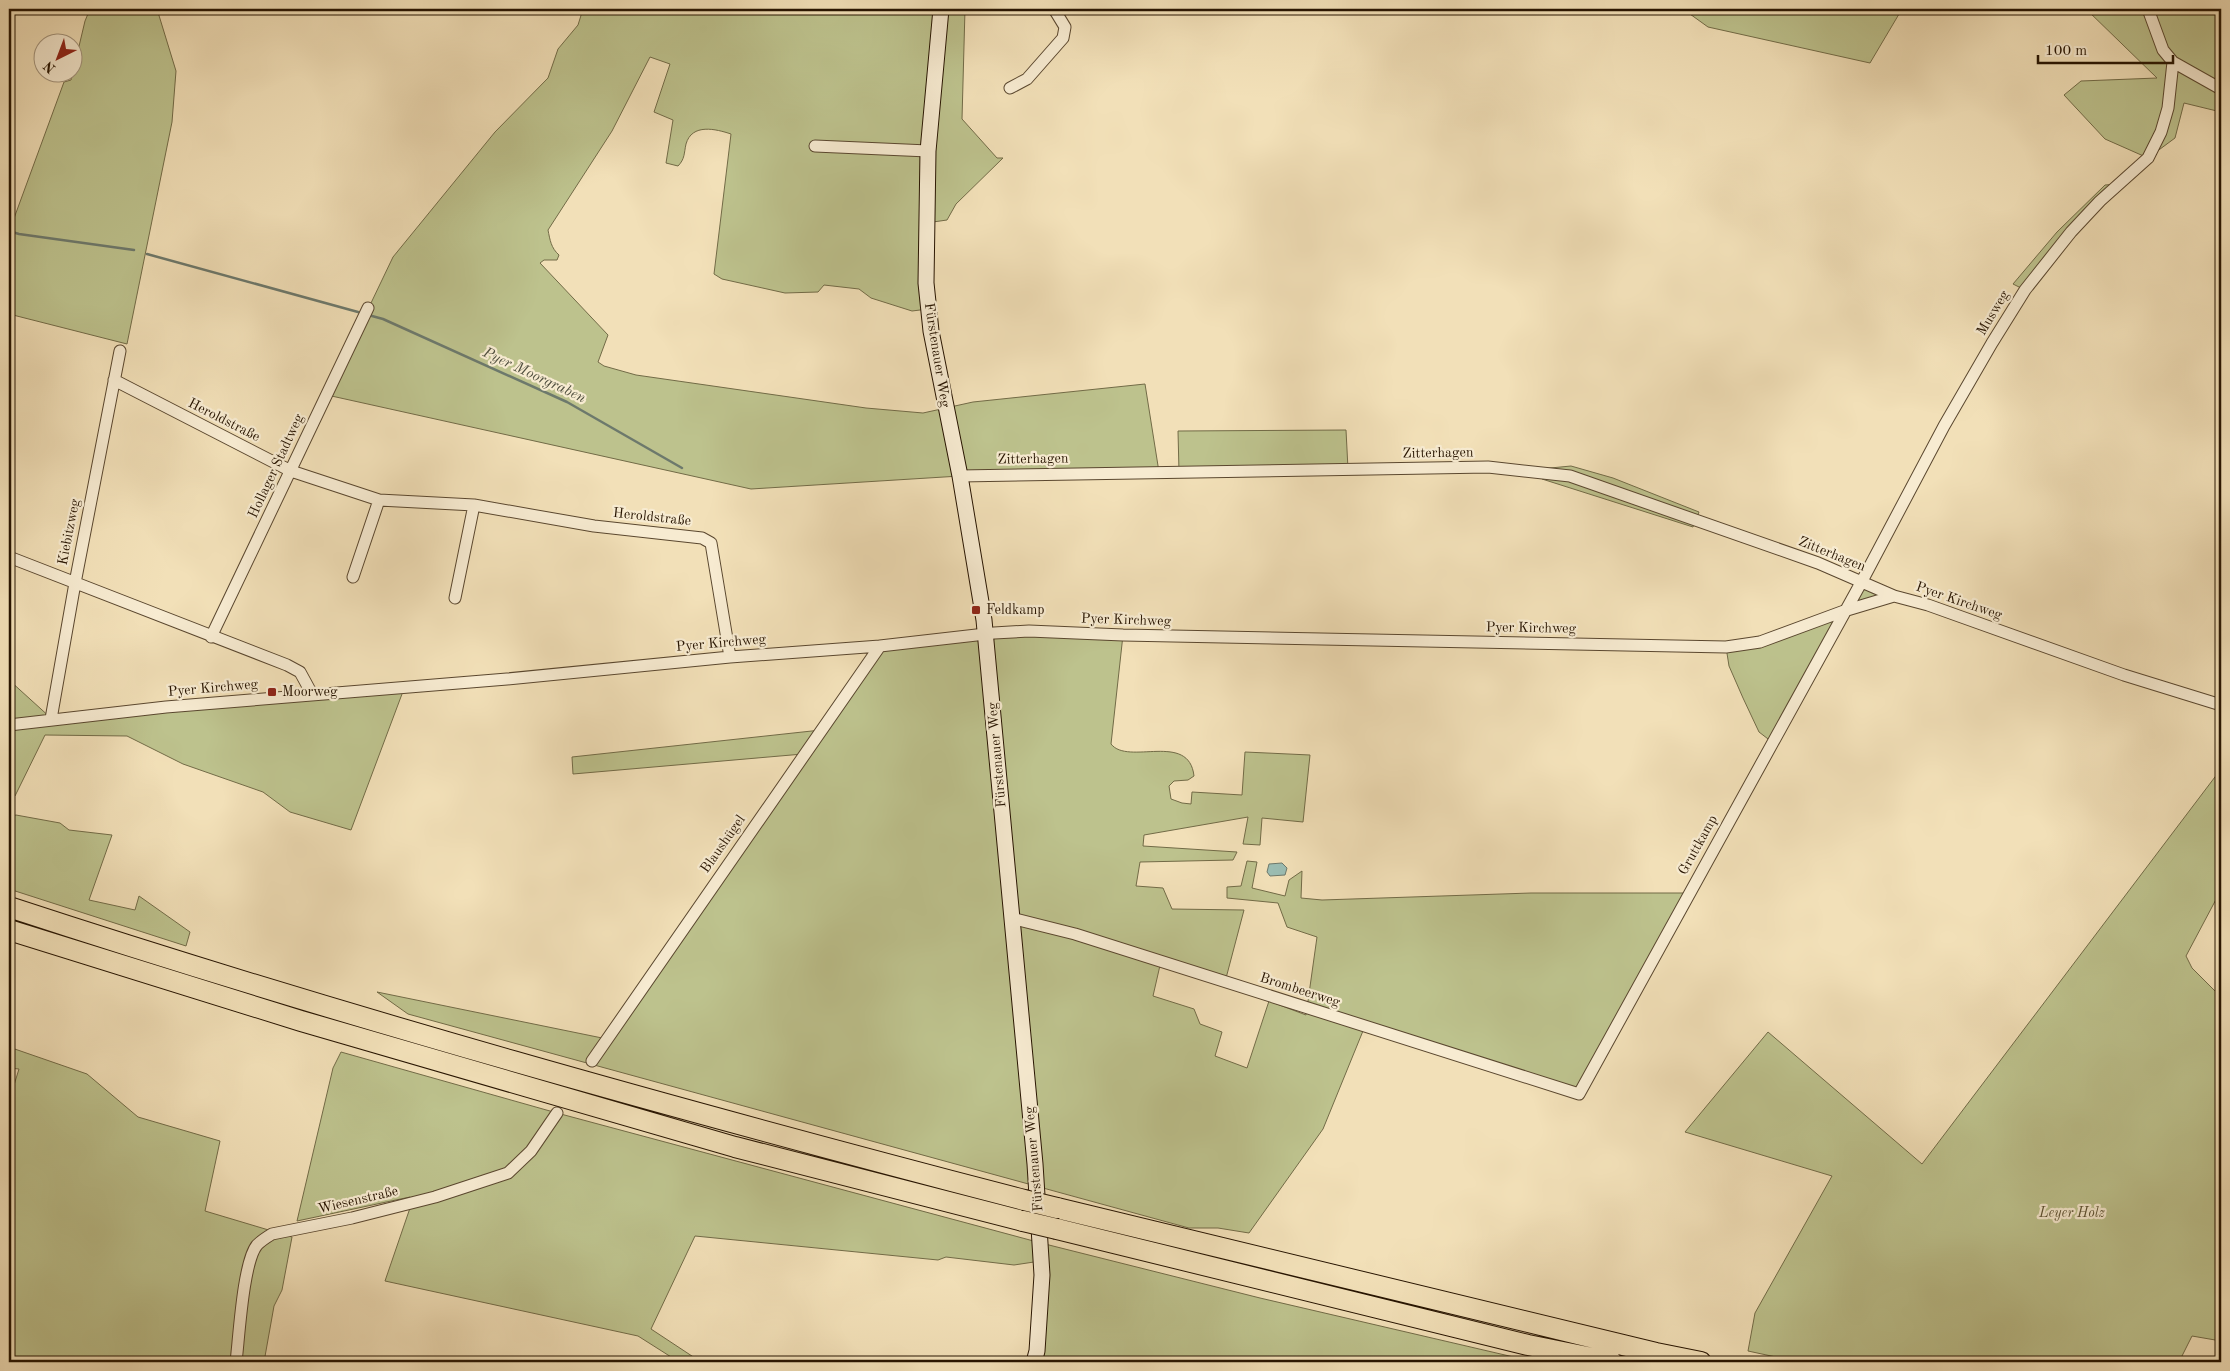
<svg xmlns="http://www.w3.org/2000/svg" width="2230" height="1371" font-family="'Old Standard TT',serif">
<rect width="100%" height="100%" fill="#f2e0b8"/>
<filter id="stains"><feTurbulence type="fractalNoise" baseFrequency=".004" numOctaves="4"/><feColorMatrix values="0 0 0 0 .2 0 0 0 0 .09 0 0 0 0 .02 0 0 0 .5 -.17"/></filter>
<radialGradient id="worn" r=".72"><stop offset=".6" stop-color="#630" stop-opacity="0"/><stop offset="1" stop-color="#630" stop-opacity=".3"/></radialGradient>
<!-- green -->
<path fill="#bdc28d" stroke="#726b47" d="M 90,9 L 157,9 L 176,71 L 172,122 L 127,344 L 9,314 L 9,220 L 13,221 L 64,82 L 71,80 L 85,21 Z
M 583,9 L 965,9 L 962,119 L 997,158 L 1003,158 L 956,204 L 947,220 L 926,223 L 928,309 L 912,311 L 871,298 L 859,289 L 824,285 L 818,292 L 785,293 L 722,279 L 714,274 L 731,134 C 716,129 692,123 686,144 C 684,153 685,159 678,166 L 666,163 L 673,120 L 654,112 L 670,64 L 650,57 L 612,131 L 548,230 C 550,240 551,248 559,255 L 557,260 L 544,260 L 540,263 L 608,335 L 598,362 L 604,366 L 636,375 L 866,408 L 923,413 L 973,402 L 1145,384 L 1159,472 L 1179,472 L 1178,431 L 1346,430 L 1348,469 L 960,476 L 751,489 L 327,395 L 393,257 L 495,132 L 548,78 L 558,49 L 578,25 Z
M 1683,9 L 1902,9 L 1870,63 L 1708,27 Z
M 2086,9 L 2221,9 L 2221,112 L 2184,103 L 2175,138 L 2148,158 L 2105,139 L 2064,95 L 2081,81 L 2157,78 Z
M 2119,184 L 2025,290 L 2013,284 L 2057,232 L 2105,185 Z
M 1571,466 L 1613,478 L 1699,512 L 1693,527 L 1542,479 L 1540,469 Z
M 1862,581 L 1894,596 L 1844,611 L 1772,742 L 1759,732 L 1743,698 L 1729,666 L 1726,647 L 1844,611 Z
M 994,633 L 1123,635 L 1111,744 C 1128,766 1189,731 1194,776 L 1188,780 L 1174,781 L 1169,786 L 1171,799 L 1182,803 L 1191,804 L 1192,792 L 1242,795 L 1245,752 L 1310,755 L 1303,822 L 1262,818 L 1260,845 L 1243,844 L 1248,817 L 1144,835 L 1143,846 L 1237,852 L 1233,860 L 1140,862 L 1136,886 L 1163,888 L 1172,909 L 1244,910 L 1225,982 L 1161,961 L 1153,996 L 1194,1009 L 1200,1024 L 1222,1032 L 1215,1056 L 1247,1068 L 1269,1001 L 1306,1015 L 1317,937 L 1287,927 L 1278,903 L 1227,898 L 1227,887 L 1241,886 L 1247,861 L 1257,862 L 1252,888 L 1285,896 L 1289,880 L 1302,871 L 1301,898 L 1322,900 L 1531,893 L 1688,893 L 1578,1092 L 1365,1026 L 1323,1129 L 1249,1233 L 1218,1228 L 1189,1228 L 408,1014 L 377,992 L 607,1039 L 803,754 L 573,774 L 572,757 L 821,730 L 880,646 Z
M 9,680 L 52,719 L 405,686 L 351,830 L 290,812 L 263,792 L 183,764 L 127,736 L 45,735 L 15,796 L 9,795 Z
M 2221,769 L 2221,890 L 2186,956 L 2192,968 L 2221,997 L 2221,1341 L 2192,1336 L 2179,1362 L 1997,1362 L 1984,1359 L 1980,1362 L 1799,1362 L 1748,1351 L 1755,1313 L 1832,1176 L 1685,1132 L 1768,1032 L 1922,1164 Z
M 16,815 L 60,823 L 69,830 L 112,835 L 89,900 L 135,910 L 139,896 L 190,932 L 186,946 L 9,889 L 9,817 Z
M 9,1047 L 87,1074 L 138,1117 L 220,1141 L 205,1211 L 292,1237 L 282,1290 L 274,1306 L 264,1362 L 9,1362 L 9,1101 L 19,1069 L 9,1068 Z
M 341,1052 L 557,1113 L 1041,1243 L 1260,1298 L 1535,1362 L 1037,1362 L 1040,1252 L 1034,1262 L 1014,1265 L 946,1257 L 938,1260 L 695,1236 L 651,1329 L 701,1362 L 679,1362 L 638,1336 L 385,1281 L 410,1208 L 410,1197 L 297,1221 L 333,1068 Z"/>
<!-- water -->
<path fill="#9bbdb3" stroke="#6d796c" d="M 1282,863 L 1287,868 L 1285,875 L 1270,876 L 1267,872 L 1269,864 Z"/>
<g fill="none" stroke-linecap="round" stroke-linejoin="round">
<!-- stream -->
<path stroke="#6d796c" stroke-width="2.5" d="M 9,231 L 19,234 L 134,250
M 147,254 L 358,312
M 372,316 L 383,319 L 567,402 L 682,468"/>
<!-- street casing -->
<g stroke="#5a472f" stroke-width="13">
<path id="street" d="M 2173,62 L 2221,89
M 1010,88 L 1027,79 L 1063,38 L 1065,27 L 1054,9
M 815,146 L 928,151
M 114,380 L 291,471 L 379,500 L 474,505 L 594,526 L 702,538 L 711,543 L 730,657
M 960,476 L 1488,467 L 1570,476 L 1818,563 L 1894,596
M 9,557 L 287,665 L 300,672 L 312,694
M 353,577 L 379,500
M 455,598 L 474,505
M 211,637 L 368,308
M 51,719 L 75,583 L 120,351
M 9,725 L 166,707 L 507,679 L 730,657 L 880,646 L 994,633 L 1029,631 L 1123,635 L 1726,647 L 1760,642 L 1844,611 L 1894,596 L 1928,605 L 2124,675 L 2221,705
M 1011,918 L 1075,934 L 1579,1094 L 1862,581 L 1944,426 L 1992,343 L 2025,290 L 2071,232 L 2100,201 L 2148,158 L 2161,132 L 2168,108 L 2173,62 L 2163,50 L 2148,9
M 592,1061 L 880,646
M 236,1362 C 239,1338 243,1262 257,1245 C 261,1241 267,1237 272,1234 L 352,1218 L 435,1197 L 508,1173 L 531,1151 L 557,1113"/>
</g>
<!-- secondary casing -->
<g stroke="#271401" stroke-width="17">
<path id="secondary" d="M 941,9 L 928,151 L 926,283 L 931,331 L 960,476 L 984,620 L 1035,1164 L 1042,1275 L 1037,1351 L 1034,1362"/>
</g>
<!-- highway casing -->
<g stroke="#271401" stroke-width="22">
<path id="highway" d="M 9,907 C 344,1017 683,1111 1024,1200
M 9,930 L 301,1021 L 735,1147 L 1023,1221
M 1057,1208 L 1656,1353 L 1701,1362
M 1057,1229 L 1528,1345 L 1612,1362"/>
</g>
<!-- street -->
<use href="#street" stroke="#f7ebd1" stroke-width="11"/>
<!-- secondary -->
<use href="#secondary" stroke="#f7ebd1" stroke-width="15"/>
<!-- highway -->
<use href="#highway" stroke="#f2e0b8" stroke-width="20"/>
<!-- highway-bridge casing -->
<g stroke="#271401" stroke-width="22" stroke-linecap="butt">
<path id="highway-bridge" d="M 1024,1200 L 1057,1208
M 1023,1221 L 1057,1229"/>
</g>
<!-- highway-bridge -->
<use href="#highway-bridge" stroke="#f2e0b8" stroke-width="20"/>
</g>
<!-- markers -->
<g fill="#8f2418" stroke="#f7ebd1" stroke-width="2">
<rect x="971" y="605" width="10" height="10" rx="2.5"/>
<rect x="267" y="687" width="10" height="10" rx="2.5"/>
</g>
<g text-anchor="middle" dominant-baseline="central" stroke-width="4.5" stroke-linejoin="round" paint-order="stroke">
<!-- street labels -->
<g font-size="14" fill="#271401" stroke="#f7ebd1">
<text transform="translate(1993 313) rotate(-59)">Musweg</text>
<text transform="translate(937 355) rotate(81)">Fürstenauer Weg</text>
<text transform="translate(224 420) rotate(27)">Heroldstraße</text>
<text transform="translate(1438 453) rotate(-1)">Zitterhagen</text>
<text transform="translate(1033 459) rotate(-1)">Zitterhagen</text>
<text transform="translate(276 466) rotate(-65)">Hollager Stadtweg</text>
<text transform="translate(652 517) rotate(6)">Heroldstraße</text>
<text transform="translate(69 532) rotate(-79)">Kiebitzweg</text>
<text transform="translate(1832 554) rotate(22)">Zitterhagen</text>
<text transform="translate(1959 601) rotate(19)">Pyer Kirchweg</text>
<text transform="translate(1126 620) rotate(2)">Pyer Kirchweg</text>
<text transform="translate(1531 628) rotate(1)">Pyer Kirchweg</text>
<text transform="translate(721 643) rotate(-5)">Pyer Kirchweg</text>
<text transform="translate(213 688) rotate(-5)">Pyer Kirchweg</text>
<text transform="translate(997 755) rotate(-95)">Fürstenauer Weg</text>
<text transform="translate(723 844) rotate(-55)">Blaushügel</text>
<text transform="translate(1698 845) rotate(-61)">Gruttkamp</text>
<text transform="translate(1300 990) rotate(18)">Brombeerweg</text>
<text transform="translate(1034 1159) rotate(-95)">Fürstenauer Weg</text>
<text transform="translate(358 1200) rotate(-13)">Wiesenstraße</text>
</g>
<!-- poi labels -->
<g font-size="14" fill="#271401" stroke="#f7ebd1" text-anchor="start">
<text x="986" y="610">Feldkamp</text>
<text x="282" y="692">Moorweg</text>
</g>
<!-- park labels -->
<g font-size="14" font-style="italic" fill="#5c5132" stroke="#f7ebd1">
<text x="2072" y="1213">Leyer Holz</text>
</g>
<!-- water labels -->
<g font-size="15" font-style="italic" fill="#504f3f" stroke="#f7ebd1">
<text transform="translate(534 376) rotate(25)">Pyer Moorgraben</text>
</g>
</g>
<!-- margin -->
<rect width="2230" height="1371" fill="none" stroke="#f2e0b8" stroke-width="30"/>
<rect x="10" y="10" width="2210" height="1351" fill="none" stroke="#271401" stroke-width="2.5"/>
<rect x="15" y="15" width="2200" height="1341" fill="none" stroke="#271401"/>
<!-- north arrow -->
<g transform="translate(58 58) rotate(222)"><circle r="24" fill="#f7ebd1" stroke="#a4957e"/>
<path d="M0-4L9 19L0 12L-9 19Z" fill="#8f2418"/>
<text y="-8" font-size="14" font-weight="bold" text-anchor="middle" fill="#271401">N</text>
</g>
<!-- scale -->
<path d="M2038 55v8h135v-8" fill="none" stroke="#271401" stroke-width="2.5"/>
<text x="2045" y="55" font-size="15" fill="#271401" stroke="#f7ebd1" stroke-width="4" paint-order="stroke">100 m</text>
<rect width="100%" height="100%" filter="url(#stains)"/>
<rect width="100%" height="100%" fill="url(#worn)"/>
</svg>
